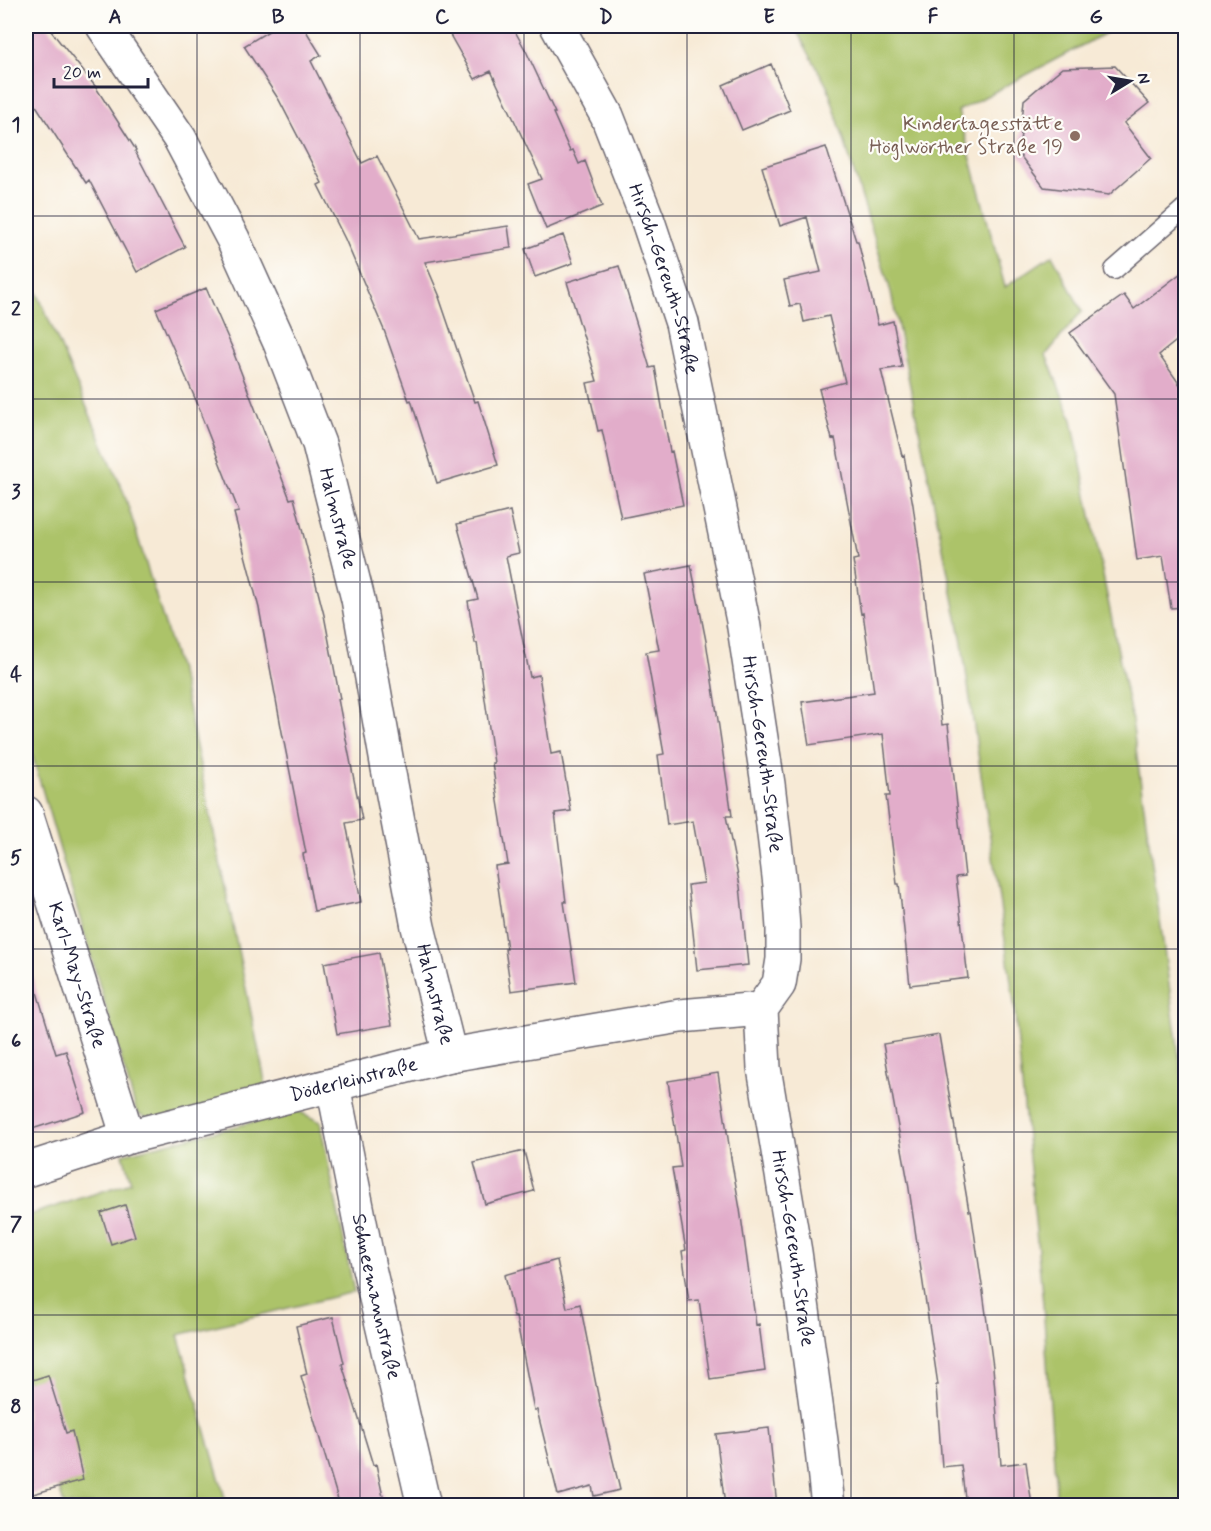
<svg xmlns="http://www.w3.org/2000/svg" width="1211" height="1531" font-family="Mynerve,sans-serif">
<rect width="100%" height="100%" fill="#fdfcf7"/>
<filter id="ink" filterUnits="userSpaceOnUse"><feTurbulence type="fractalNoise" baseFrequency=".0167" numOctaves="2"/><feDisplacementMap in="SourceGraphic" scale="12" xChannelSelector="R" yChannelSelector="G"/><feConvolveMatrix kernelMatrix="1 2 1 2 8 2 1 2 1" color-interpolation-filters="sRGB"/></filter>
<filter id="wash" filterUnits="userSpaceOnUse"><feTurbulence type="fractalNoise" baseFrequency=".008" numOctaves="4" result="noise"/><feDisplacementMap in="SourceGraphic" scale="24" xChannelSelector="R" yChannelSelector="G"/><feGaussianBlur stdDeviation="1.35" result="paint"/><feColorMatrix in="noise" values="0 0 0 0 0 0 0 0 0 0 0 0 0 0 0 0 0 1.4 0 .05"/><feComposite in="paint" operator="in"/></filter>
<g filter="url(#wash)">
<rect width="100%" height="100%" fill="#f7ead6"/>
<!-- green -->
<path fill="#acc369" stroke="#677252" stroke-width="1.5" d="M 794,26 L 1119,26 L 958,111 L 1005,287 L 1052,255 L 1082,311 L 1046,355 L 1072,420 L 1132,721 L 1185,1098 L 1185,1505 L 1057,1505 L 1043,1304 L 1014,1002 L 961,637 L 891,292 L 828,88 Z
M 26,271 L 39,297 L 124,493 L 183,683 L 265,1081 L 263,1097 L 155,1122 L 137,1113 L 26,734 Z
M 298,1111 L 320,1122 L 354,1292 L 178,1335 L 227,1505 L 64,1505 L 26,1378 L 26,1216 L 131,1182 L 123,1154 Z"/>
<g id="blocks">
<!-- building -->
<path fill="#e2adca" d="M 26,26 L 47,26 L 95,86 L 136,150 L 135,151 L 185,247 L 137,272 L 89,180 L 86,183 L 26,90 Z
M 277,26 L 303,26 L 321,55 L 311,61 L 362,163 L 377,156 L 419,239 L 508,226 L 511,248 L 425,262 L 440,297 L 439,297 L 475,402 L 478,401 L 498,465 L 437,483 L 411,400 L 409,401 L 384,330 L 345,239 L 318,185 L 322,183 L 279,100 L 244,46 Z
M 445,26 L 512,26 L 526,51 L 555,113 L 553,113 L 570,151 L 573,150 L 579,164 L 585,161 L 602,206 L 546,229 L 528,184 L 542,179 L 491,71 L 475,79 Z
M 771,64 L 790,110 L 742,130 L 723,85 Z
M 1115,66 L 1149,103 L 1124,123 L 1151,158 L 1109,195 L 1044,187 L 1019,154 L 1024,100 L 1062,68 Z
M 826,147 L 856,241 L 858,241 L 878,325 L 893,321 L 902,367 L 881,370 L 902,456 L 904,455 L 913,505 L 942,725 L 948,724 L 965,876 L 956,877 L 968,978 L 910,985 L 899,884 L 897,884 L 886,796 L 890,796 L 883,734 L 809,745 L 802,702 L 874,692 L 863,613 L 861,614 L 853,560 L 858,559 L 835,438 L 832,439 L 819,389 L 845,382 L 829,316 L 804,322 L 800,304 L 790,306 L 784,280 L 821,272 L 807,217 L 780,226 L 762,167 Z
M 563,235 L 573,263 L 535,277 L 525,249 Z
M 619,266 L 650,368 L 655,367 L 670,452 L 672,451 L 683,505 L 621,518 L 602,430 L 598,431 L 587,383 L 597,381 L 567,282 Z
M 1185,270 L 1185,334 L 1159,355 L 1185,392 L 1185,396 L 1181,397 L 1185,433 L 1185,607 L 1171,608 L 1163,556 L 1137,560 L 1114,394 L 1070,333 L 1124,295 L 1134,309 Z
M 206,288 L 235,354 L 234,354 L 290,499 L 294,498 L 324,615 L 340,699 L 338,699 L 362,820 L 346,823 L 361,902 L 314,911 L 303,854 L 306,853 L 282,732 L 259,608 L 234,513 L 239,512 L 201,415 L 202,414 L 156,309 Z
M 510,511 L 519,553 L 506,556 L 530,677 L 539,675 L 551,754 L 561,752 L 571,811 L 555,813 L 566,902 L 564,902 L 576,982 L 511,991 L 505,949 L 507,949 L 495,866 L 508,864 L 492,763 L 494,763 L 477,643 L 475,643 L 468,601 L 478,599 L 457,524 Z
M 691,565 L 706,641 L 719,727 L 732,816 L 726,816 L 740,886 L 748,965 L 697,970 L 688,885 L 704,883 L 693,821 L 667,825 L 658,755 L 664,754 L 646,652 L 659,650 L 644,574 Z
M 379,953 L 392,1025 L 337,1034 L 324,963 Z
M 31,973 L 56,1054 L 66,1051 L 85,1112 L 26,1131 L 26,974 Z
M 939,1035 L 969,1211 L 971,1211 L 983,1292 L 993,1367 L 1001,1465 L 1026,1462 L 1032,1506 L 966,1506 L 961,1465 L 942,1467 L 936,1385 L 938,1385 L 908,1182 L 883,1044 Z
M 718,1073 L 731,1158 L 740,1209 L 756,1325 L 759,1324 L 765,1371 L 710,1379 L 699,1300 L 689,1301 L 682,1251 L 686,1250 L 672,1168 L 681,1167 L 668,1081 Z
M 524,1151 L 534,1191 L 485,1204 L 474,1163 Z
M 125,1205 L 135,1236 L 111,1244 L 101,1213 Z
M 557,1260 L 567,1308 L 580,1304 L 601,1410 L 620,1490 L 594,1496 L 592,1486 L 558,1495 L 537,1410 L 534,1410 L 516,1317 L 514,1317 L 505,1275 Z
M 333,1317 L 344,1363 L 342,1364 L 373,1465 L 376,1464 L 385,1506 L 340,1506 L 301,1376 L 307,1374 L 296,1326 Z
M 48,1375 L 66,1433 L 72,1431 L 83,1480 L 26,1496 L 26,1382 Z
M 769,1428 L 777,1506 L 725,1506 L 716,1434 Z"/>
</g>
</g>
<g filter="url(#ink)">
<use href="#blocks" fill-opacity="0" stroke="#6d6871" stroke-width="1.5"/>
<g fill="none" stroke-linecap="round" stroke-linejoin="round">
<!-- lane casing -->
<g stroke="#6d6871" stroke-width="21">
<path id="lane" d="M 1114,270 L 1186,207"/>
</g>
<!-- street casing -->
<g stroke="#6d6871" stroke-width="36">
<g id="street">
<path id="s1" d="M 103,26 L 180,139 L 233,239 L 280,343 L 319,444 L 358,599 L 387,763 L 418,927 L 450,1055"/>
<path id="s2" d="M 557,26 L 607,116 L 647,218 L 682,323 L 743,621 L 768,784 L 780,885 L 783,928 L 783,959 L 779,984 L 761,1009 L 764,1068 L 795,1252 L 821,1441 L 828,1506"/>
<path id="s3" d="M 26,813 L 128,1137"/>
<path id="s4" d="M 333,1085 L 369,1268 L 424,1506"/>
<path id="s5" d="M 26,1170 L 128,1137 L 450,1055 L 680,1016 L 761,1009"/>
</g>
</g>
<!-- lane -->
<use href="#lane" stroke="#fff" stroke-width="18"/>
<!-- street -->
<use href="#street" stroke="#fff" stroke-width="33"/>
</g>
</g>
<!-- grid -->
<path fill="none" stroke="#22223b" stroke-width="1.5" stroke-opacity="0.55" d="M 197,26 L 197,1506M 360,26 L 360,1506M 524,26 L 524,1506M 687,26 L 687,1506M 851,26 L 851,1506M 1014,26 L 1014,1506M 26,216 L 1186,216M 26,399 L 1186,399M 26,582 L 1186,582M 26,766 L 1186,766M 26,949 L 1186,949M 26,1132 L 1186,1132M 26,1315 L 1186,1315"/>
<!-- markers -->
<circle fill="#8d6e63" stroke="#fdfcf7" stroke-width="2" cx="1075" cy="136" r="6"/>
<g text-anchor="middle" dominant-baseline="central" stroke-width="4.5" stroke-linejoin="round" paint-order="stroke">
<!-- education labels -->
<g font-size="20" fill="#785e54" stroke="#fdfcf7" text-anchor="end">
<text x="1063" y="124">Kindertagesstätte<tspan x="1063" dy="23">Höglwörther Straße 19</tspan></text>
</g>
<!-- street labels -->
<g font-size="20" fill="#22223b" stroke="#fdfcf7">
<text stroke="none"><textPath href="#s2" startOffset="276">Hirsch-Gereuth-Straße</textPath></text>
<text stroke="none"><textPath href="#s1" startOffset="549">Halmstraße</textPath></text>
<text stroke="none"><textPath href="#s2" startOffset="762">Hirsch-Gereuth-Straße</textPath></text>
<text stroke="none"><textPath href="#s3" startOffset="170">Karl-May-Straße</textPath></text>
<text stroke="none"><textPath href="#s1" startOffset="1035">Halmstraße</textPath></text>
<text stroke="none"><textPath href="#s5" startOffset="340">Döderleinstraße</textPath></text>
<text stroke="none"><textPath href="#s2" startOffset="1266">Hirsch-Gereuth-Straße</textPath></text>
<text stroke="none"><textPath href="#s4" startOffset="216">Schneemannstraße</textPath></text>
</g>
</g>
<!-- margin -->
<rect width="1211" height="1531" fill="none" stroke="#fdfcf7" stroke-width="66"/>
<!-- north arrow -->
<g transform="translate(1130 81) rotate(79)" stroke="#fdfcf7" stroke-width="4.5" paint-order="stroke">
<path d="M0-4.5L10 22L0 15L-10 22Z" fill="#22223b"/>
<text y="-9" font-size="16" font-weight="bold" text-anchor="middle" fill="#22223b">N</text>
</g>
<!-- scale -->
<path d="M54 78v9h94v-9" fill="none" stroke="#22223b" stroke-width="3"/>
<text x="63" y="78" font-size="18" fill="#22223b" stroke="#fdfcf7" stroke-width="4.5" paint-order="stroke">20 m</text>
<rect x="33" y="33" width="1145" height="1465" fill="none" stroke="#22223b" stroke-width="2"/>
<g font-size="20" text-anchor="middle" font-weight="bold" fill="#22223b">
<text x="115" y="23">A</text>
<text x="278" y="23">B</text>
<text x="442" y="23">C</text>
<text x="606" y="23">D</text>
<text x="769" y="23">E</text>
<text x="933" y="23">F</text>
<text x="1096" y="23">G</text>
<text x="16" y="131">1</text>
<text x="16" y="315">2</text>
<text x="16" y="498">3</text>
<text x="16" y="681">4</text>
<text x="16" y="864">5</text>
<text x="16" y="1047">6</text>
<text x="16" y="1230">7</text>
<text x="16" y="1413">8</text>
</g>
</svg>
